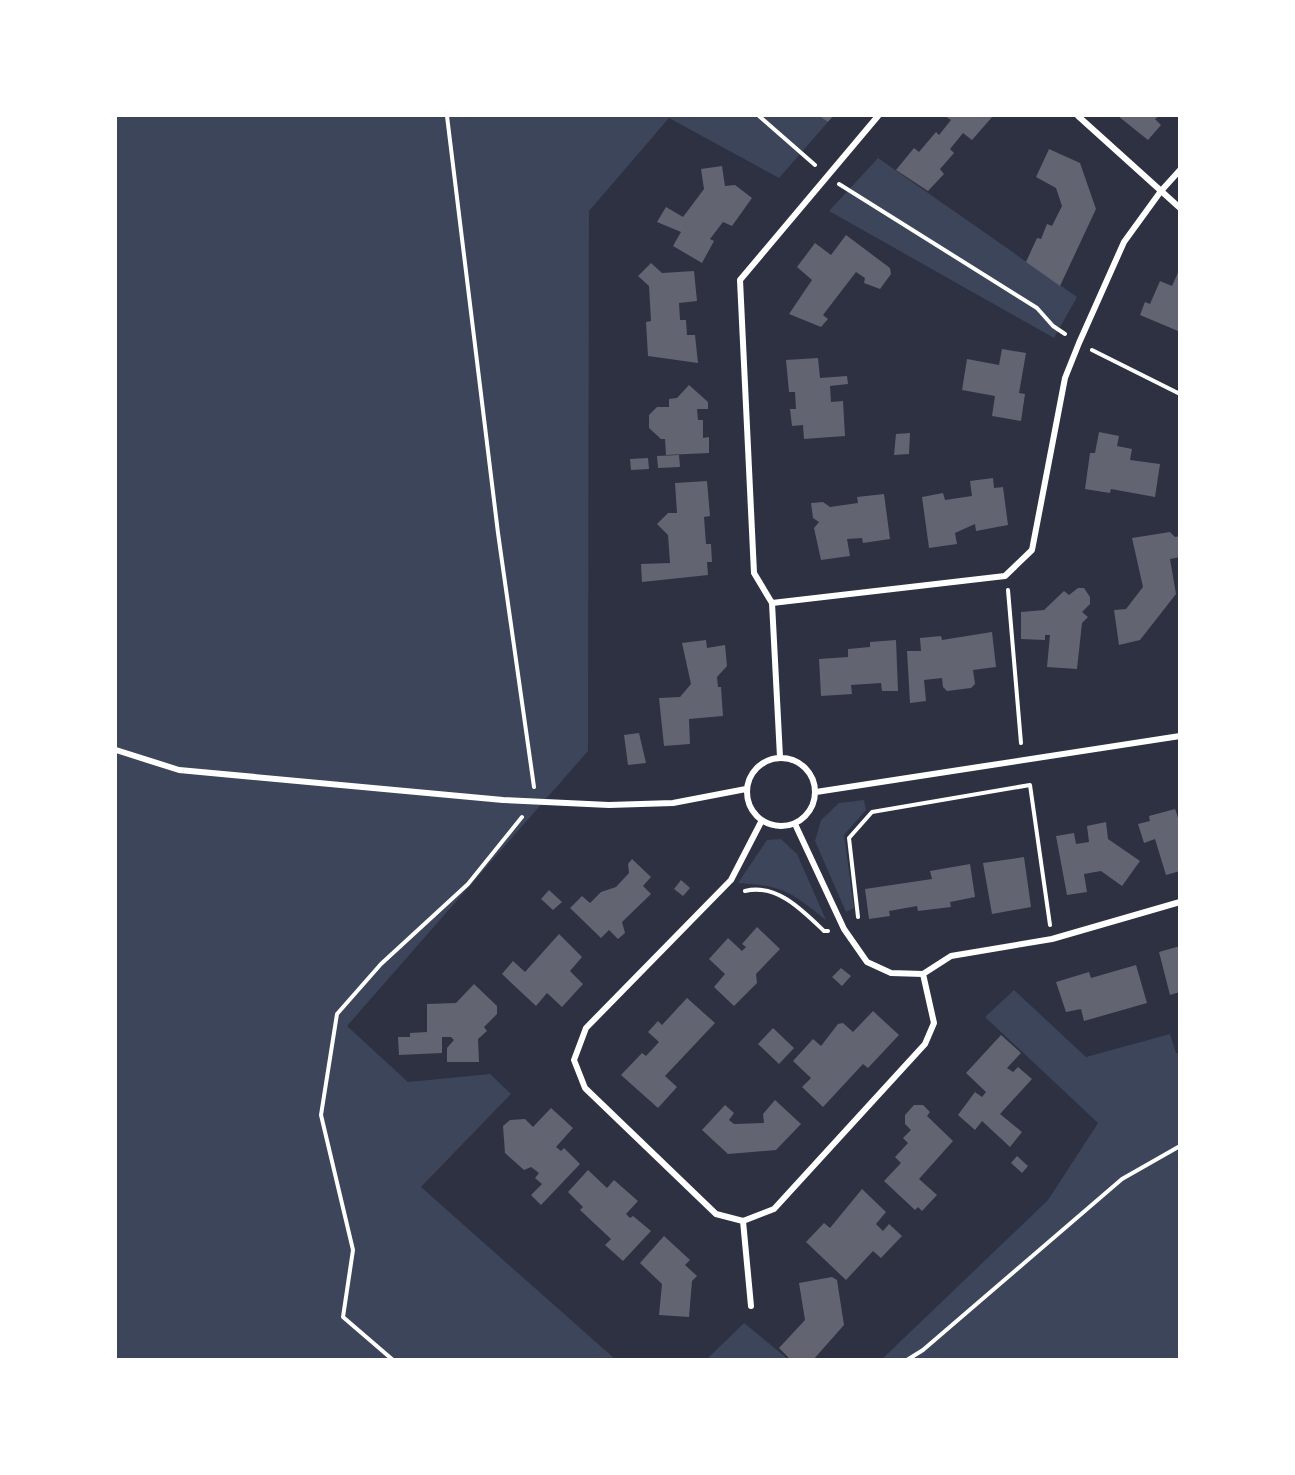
<svg xmlns="http://www.w3.org/2000/svg" width="1295" height="1475" font-family="Commissioner,sans-serif">
<rect width="100%" height="100%" fill="#2d3142"/>
<!-- green -->
<path fill="#3c4559" d="M 116,116 L 819,116 L 828,122 L 779,178 L 669,118 L 589,211 L 588,751 L 347,1026 L 408,1082 L 490,1074 L 511,1094 L 421,1187 L 615,1359 L 116,1360 Z
M 878,158 L 1077,297 L 1054,338 L 829,211 Z
M 864,800 L 866,810 L 844,835 L 854,908 L 846,912 L 815,841 L 821,820 L 839,803 Z
M 781,839 L 797,854 L 826,920 C 790,892 785,886 738,883 L 767,840 Z
M 1014,990 L 1086,1057 L 1170,1034 L 1176,1053 L 1180,1053 L 1179,1359 L 881,1360 L 1048,1200 L 1098,1123 L 985,1017 Z
M 744,1323 L 788,1359 L 707,1359 Z"/>
<!-- building -->
<path fill="#626471" d="M 819,116 L 833,116 L 828,122 Z
M 945,116 L 993,116 L 972,140 L 963,133 L 950,149 L 954,153 L 940,169 L 944,174 L 928,191 L 896,170 L 914,148 L 919,152 L 936,132 L 939,135 L 951,120 Z
M 1118,116 L 1159,116 L 1155,119 L 1161,125 L 1148,140 Z
M 1049,149 L 1080,163 L 1096,209 L 1060,286 L 1026,262 L 1037,238 L 1041,239 L 1047,224 L 1052,226 L 1062,206 L 1056,188 L 1036,177 Z
M 722,166 L 725,186 L 735,185 L 752,198 L 732,226 L 723,222 L 710,239 L 714,241 L 702,263 L 673,246 L 681,232 L 657,222 L 666,207 L 683,217 L 704,189 L 701,169 Z
M 846,235 L 890,268 L 891,274 L 880,289 L 864,283 L 865,278 L 856,272 L 823,315 L 828,319 L 821,327 L 789,314 L 812,280 L 797,267 L 815,243 L 831,255 Z
M 651,263 L 662,273 L 694,271 L 697,301 L 679,303 L 680,320 L 686,320 L 687,335 L 695,335 L 698,363 L 648,356 L 646,322 L 651,321 L 649,286 L 638,276 Z
M 1180,268 L 1180,327 L 1178,331 L 1140,315 L 1145,302 L 1150,304 L 1160,281 L 1172,286 Z
M 1002,349 L 1026,353 L 1019,393 L 1025,394 L 1021,421 L 992,416 L 995,396 L 962,390 L 967,359 L 999,365 Z
M 818,358 L 820,378 L 847,376 L 848,384 L 830,386 L 831,402 L 843,401 L 845,436 L 804,439 L 803,425 L 792,426 L 790,409 L 796,409 L 795,392 L 789,392 L 786,360 Z
M 689,385 L 708,402 L 708,409 L 697,409 L 698,420 L 703,420 L 703,438 L 709,437 L 709,453 L 666,455 L 665,439 L 661,439 L 649,428 L 649,415 L 657,407 L 669,407 L 669,399 L 677,398 Z
M 1099,432 L 1119,436 L 1117,446 L 1132,449 L 1130,460 L 1160,464 L 1155,497 L 1111,489 L 1110,493 L 1085,489 L 1090,453 L 1095,453 Z
M 910,433 L 909,454 L 894,455 L 896,434 Z
M 679,455 L 680,467 L 658,468 L 657,456 Z
M 648,458 L 649,469 L 631,470 L 630,459 Z
M 993,478 L 994,488 L 1003,487 L 1008,525 L 976,531 L 975,524 L 955,533 L 957,544 L 929,548 L 922,497 L 943,493 L 945,500 L 972,496 L 970,481 Z
M 707,481 L 710,516 L 704,517 L 706,544 L 711,544 L 712,562 L 707,562 L 708,575 L 642,582 L 641,564 L 670,563 L 668,535 L 657,524 L 668,513 L 677,513 L 675,483 Z
M 884,494 L 890,539 L 863,543 L 862,538 L 847,539 L 850,556 L 821,560 L 814,528 L 819,522 L 813,518 L 811,503 L 823,502 L 830,507 L 858,503 L 857,497 Z
M 1170,532 L 1175,537 L 1180,536 L 1180,557 L 1170,559 L 1176,594 L 1140,640 L 1119,645 L 1114,610 L 1126,609 L 1143,587 L 1132,538 Z
M 1078,588 L 1084,588 L 1090,597 L 1090,604 L 1082,612 L 1088,617 L 1082,623 L 1077,669 L 1047,667 L 1050,635 L 1045,635 L 1045,640 L 1021,639 L 1021,612 L 1044,610 L 1064,591 L 1069,595 Z
M 992,632 L 996,667 L 973,670 L 975,684 L 971,688 L 947,691 L 943,687 L 942,678 L 924,680 L 926,701 L 910,703 L 907,651 L 921,651 L 920,638 L 941,636 L 942,640 Z
M 706,640 L 707,648 L 725,645 L 727,666 L 717,677 L 718,687 L 721,687 L 723,716 L 689,719 L 690,744 L 664,746 L 659,698 L 680,697 L 691,684 L 682,643 Z
M 896,640 L 898,691 L 882,691 L 881,683 L 851,685 L 852,694 L 821,696 L 819,659 L 848,657 L 848,649 L 870,647 L 870,642 Z
M 639,733 L 646,763 L 628,765 L 624,735 Z
M 1175,809 L 1180,823 L 1180,871 L 1166,875 L 1155,839 L 1144,843 L 1138,824 L 1150,821 L 1149,816 Z
M 1106,822 L 1108,839 L 1140,861 L 1122,886 L 1101,871 L 1084,874 L 1087,892 L 1067,895 L 1056,836 L 1074,833 L 1076,844 L 1089,842 L 1087,826 Z
M 1024,857 L 1031,907 L 992,914 L 983,863 Z
M 632,859 L 651,877 L 643,886 L 651,894 L 622,922 L 625,933 L 618,939 L 609,930 L 601,938 L 570,908 L 582,896 L 590,903 L 601,892 L 616,887 L 629,873 L 628,864 Z
M 970,864 L 975,897 L 950,902 L 951,907 L 918,911 L 917,906 L 889,911 L 890,916 L 869,919 L 865,889 L 932,879 L 930,871 Z
M 681,880 L 690,888 L 683,896 L 674,889 Z
M 549,890 L 562,902 L 553,910 L 541,899 Z
M 757,927 L 780,949 L 756,974 L 757,983 L 734,1006 L 714,987 L 725,974 L 709,959 L 728,938 L 742,951 L 746,947 L 742,944 Z
M 559,934 L 582,957 L 570,971 L 583,984 L 562,1007 L 547,993 L 536,1006 L 502,974 L 513,961 L 525,972 Z
M 1180,946 L 1180,992 L 1170,995 L 1159,952 Z
M 1136,965 L 1147,1003 L 1084,1021 L 1081,1009 L 1066,1012 L 1056,982 L 1089,972 L 1091,978 Z
M 841,968 L 851,976 L 842,986 L 832,977 Z
M 474,984 L 497,1006 L 497,1014 L 484,1027 L 487,1031 L 478,1039 L 479,1062 L 447,1062 L 447,1048 L 454,1040 L 451,1037 L 442,1037 L 442,1053 L 399,1055 L 398,1037 L 410,1037 L 410,1033 L 427,1032 L 427,1004 L 456,1003 Z
M 687,998 L 715,1023 L 665,1076 L 677,1087 L 658,1108 L 621,1075 L 642,1053 L 646,1056 L 659,1042 L 648,1032 L 658,1021 L 662,1025 Z
M 873,1011 L 899,1035 L 868,1068 L 863,1064 L 823,1107 L 802,1087 L 811,1078 L 793,1061 L 813,1039 L 821,1046 L 838,1024 L 843,1023 L 853,1032 Z
M 773,1028 L 794,1048 L 779,1064 L 758,1044 Z
M 1001,1035 L 1021,1053 L 1007,1068 L 1013,1072 L 1018,1067 L 1032,1079 L 1000,1114 L 1022,1132 L 1010,1147 L 982,1121 L 975,1130 L 958,1115 L 975,1092 L 982,1097 L 986,1092 L 966,1073 Z
M 775,1100 L 801,1124 L 776,1150 L 728,1154 L 702,1130 L 725,1105 L 734,1113 L 729,1120 L 734,1124 L 764,1123 L 763,1114 Z
M 914,1105 L 923,1105 L 930,1112 L 927,1116 L 953,1141 L 919,1179 L 937,1195 L 922,1211 L 918,1207 L 915,1210 L 884,1181 L 901,1163 L 895,1157 L 908,1143 L 903,1138 L 911,1130 L 905,1124 L 905,1115 Z
M 551,1108 L 573,1128 L 556,1147 L 561,1151 L 564,1148 L 580,1164 L 541,1205 L 531,1195 L 542,1184 L 535,1178 L 539,1173 L 531,1167 L 524,1170 L 505,1153 L 503,1126 L 510,1120 L 525,1119 L 533,1127 Z
M 1017,1156 L 1028,1166 L 1022,1173 L 1011,1163 Z
M 588,1170 L 607,1188 L 614,1180 L 638,1201 L 626,1214 L 630,1218 L 633,1216 L 651,1231 L 623,1261 L 605,1245 L 611,1239 L 580,1210 L 583,1207 L 568,1192 Z
M 862,1189 L 886,1212 L 876,1224 L 883,1231 L 889,1224 L 902,1236 L 881,1258 L 873,1251 L 846,1280 L 806,1242 L 824,1223 L 830,1228 Z
M 664,1236 L 690,1260 L 685,1265 L 697,1276 L 692,1281 L 689,1317 L 659,1315 L 662,1284 L 640,1263 Z
M 832,1277 L 837,1280 L 844,1325 L 813,1360 L 791,1360 L 779,1348 L 805,1320 L 799,1283 Z"/>
<g fill="none" stroke-linecap="round" stroke-linejoin="round">
<!-- path -->
<path stroke="#fff" stroke-width="4" d="M 447,116 L 498,533 L 534,787
M 759,116 L 815,165
M 839,184 L 1037,308 L 1053,326 L 1065,334
M 1092,350 L 1180,394
M 1008,590 L 1021,743
M 745,891 C 777,883 803,911 824,931 L 828,931
M 858,917 L 849,838 L 872,812 L 1030,785 L 1050,925
M 393,1360 L 343,1317 L 353,1250 L 321,1115 L 337,1014 L 381,964 L 468,884 L 522,817
M 907,1360 L 923,1350 L 1122,1179 L 1180,1146"/>
<!-- minor -->
<path stroke="#fff" stroke-width="6" d="M 1078,116 L 1180,208
M 772,603 L 1005,576 L 1032,550 L 1065,378 L 1079,343 L 1124,242 L 1161,191 L 1180,170
M 116,750 L 179,770 L 503,800 L 609,805 L 673,803 L 746,789
M 780,757 L 772,603 L 754,573 L 740,280 L 878,116
M747 792a34 34 0 1 1 68 0a34 34 0 1 1-68 0Z
M 816,792 L 1180,736
M 761,822 L 731,880 L 586,1028 L 574,1060 L 585,1088 L 716,1214 L 743,1221 L 774,1209 L 925,1044 L 934,1023 L 923,974
M 795,824 L 844,929 L 867,962 L 891,973 L 923,974 L 951,956 L 1052,939 L 1180,902
M 743,1221 L 751,1306"/>
</g>
<!-- border -->
<rect width="1295" height="1475" fill="none" stroke="#ffffff" stroke-width="234"/>
</svg>
